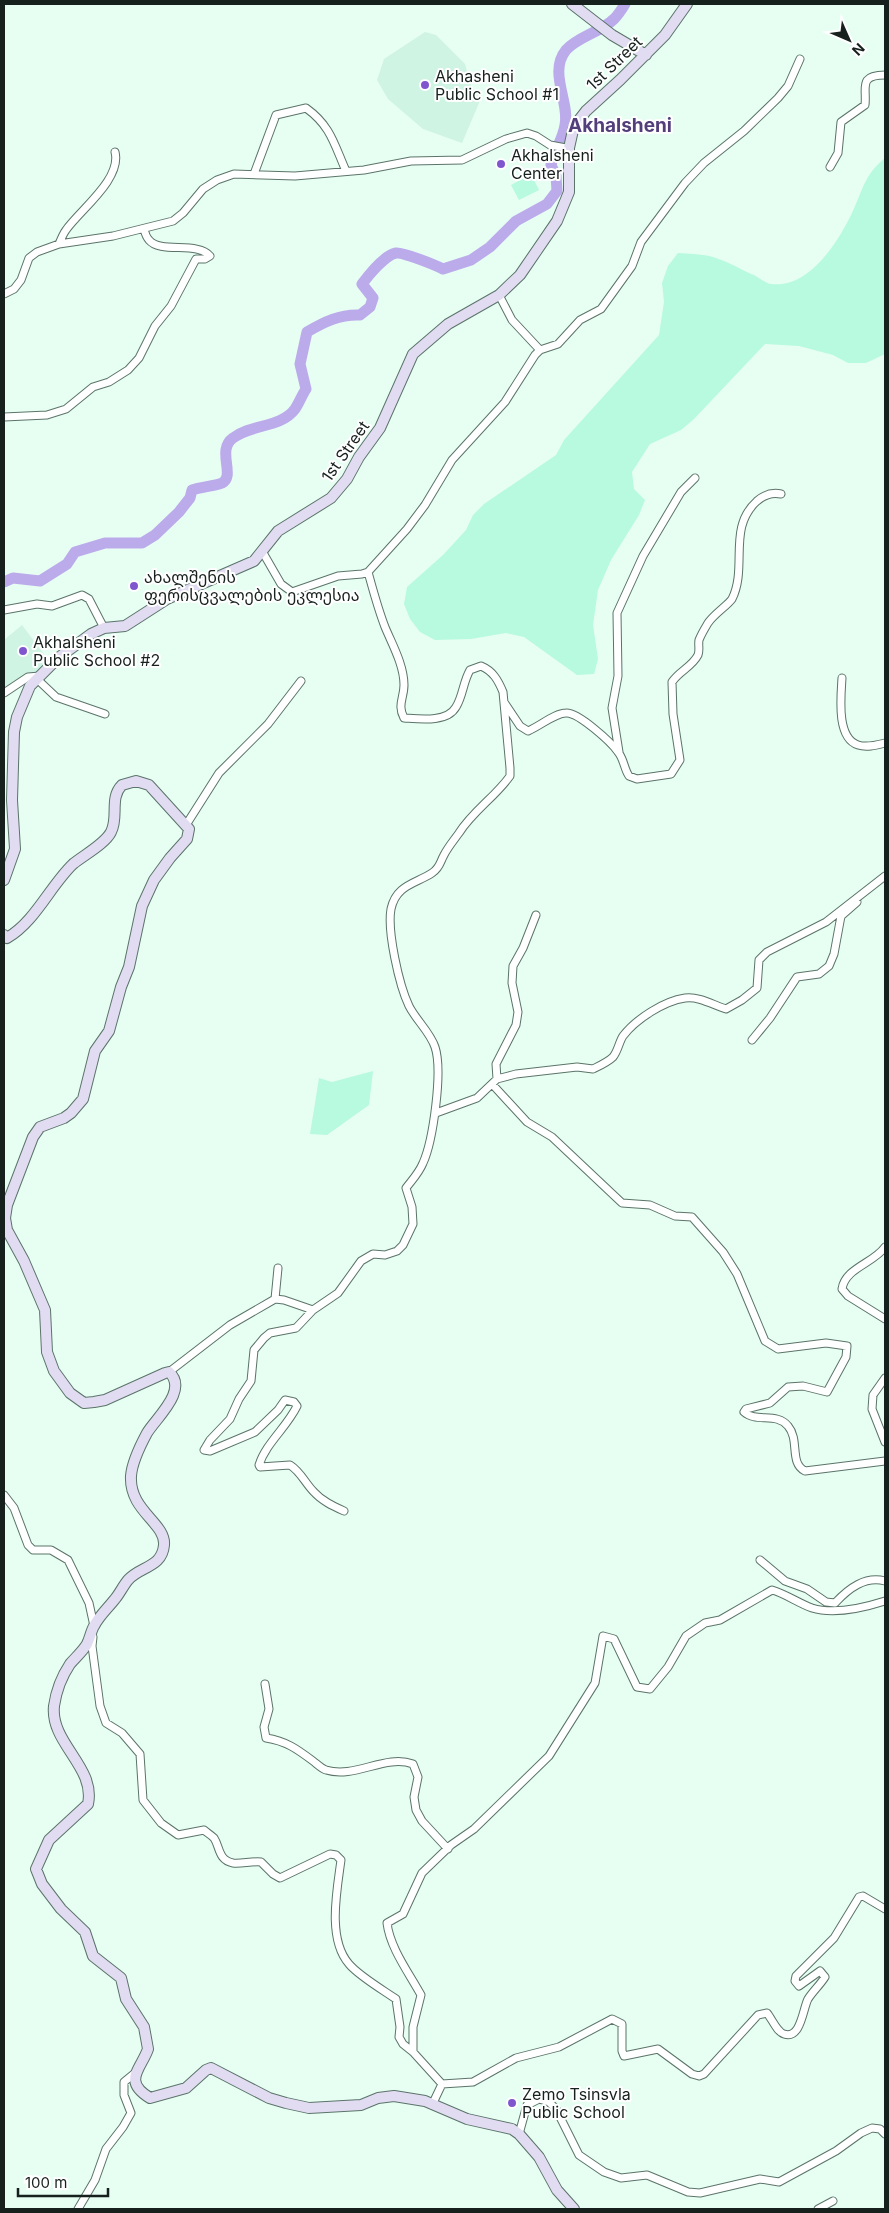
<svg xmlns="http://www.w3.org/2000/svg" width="889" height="2213" font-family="Inter,'Noto Sans Georgian',sans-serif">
<rect width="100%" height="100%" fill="#e7fef3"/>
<!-- built -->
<path fill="#cff4e4" d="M 425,32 L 436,35 L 465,64 L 472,89 L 482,96 L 462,143 L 423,129 L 388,99 L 377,80 L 384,59 Z
M 22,625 L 49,661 L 35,673 L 24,675 L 4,689 L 4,640 Z"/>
<!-- green -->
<path fill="#b7fadf" d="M 885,158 L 885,354 L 866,363 L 848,363 L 833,355 L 799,346 L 765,344 L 694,419 L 681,430 L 650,444 L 632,472 L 634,489 L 645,500 L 639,515 L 611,560 L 598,590 L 593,625 L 598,659 L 594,674 L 577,675 L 524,637 L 506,633 L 471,639 L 435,640 L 420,632 L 410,619 L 404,604 L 407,587 L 443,555 L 466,530 L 473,515 L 484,504 L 556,455 L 564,440 L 659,335 L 664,302 L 662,283 L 668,266 L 678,253 C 689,254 702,254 713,257 C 726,261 739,268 751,274 C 758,276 764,283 771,284 C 809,289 838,242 852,213 C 863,190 864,175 885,158 Z
M 531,174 L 539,190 L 519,200 L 511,185 Z
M 373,1071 L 369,1105 L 327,1135 L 310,1134 L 319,1078 L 332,1082 Z"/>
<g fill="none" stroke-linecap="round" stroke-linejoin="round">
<!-- river -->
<path stroke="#bcabeb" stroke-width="11" d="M 4,582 L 13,578 L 40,581 L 67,564 L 75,552 L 105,543 L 142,543 L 155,535 L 179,512 L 190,498 L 192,490 C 201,487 215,486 222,483 C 236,476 216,450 233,438 C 251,424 281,428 295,409 C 299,403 302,395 306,389 L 300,364 L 307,332 C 324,322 340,314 360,315 L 370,307 L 373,298 L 362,284 C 368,276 385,255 396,253 C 403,252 435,265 443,269 L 471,260 L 490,247 L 516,221 L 547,204 L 557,191 L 556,176 L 551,165 C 554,151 563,139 565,125 C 570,102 548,72 566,50 C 577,37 601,32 614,19 C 618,15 622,9 625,4"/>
<!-- street casing -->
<g stroke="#5b7469" stroke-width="9">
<path id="street" d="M 830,167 L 838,153 L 841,122 L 865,105 C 867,88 858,75 885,75
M 254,174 L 276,115 L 306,108 C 331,126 334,144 346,171
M 59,244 C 61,239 63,234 66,230 C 80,210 122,179 115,152
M 4,294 L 14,289 L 21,280 L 29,258 L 37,252 L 59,244 L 113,236 L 173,221 L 183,213 L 203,189 L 217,180 L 234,174 L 295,176 L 364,170 L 411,161 L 462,160 L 506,139 L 527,133 L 536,136 L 550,145 L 566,148
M 499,295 L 512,320 L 540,350
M 4,417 L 47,415 L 66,409 L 93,387 L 109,382 L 128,370 L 139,358 L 155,326 L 171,306 L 196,259 L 205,259 L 210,256 C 198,241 160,254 149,240 C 147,238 145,233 144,229
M 262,551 L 281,584 L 292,592 L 338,576 L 362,574 L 368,572 L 407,529 L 425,505 L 452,460 L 505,402 L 535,355 L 540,350 L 558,344 L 580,320 L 601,309 L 632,266 L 641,242 L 685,183 L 704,163 L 744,131 L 778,98 L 788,86 L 800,59
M 4,610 L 37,604 L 52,606 L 82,595 L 89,599 L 104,628
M 842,678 C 841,696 836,738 858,745 C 867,748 877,745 885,743
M 37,679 L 56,697 L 105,714
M 4,693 L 28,677 L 40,676
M 504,702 L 520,726 L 528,731 C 540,726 555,713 566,713 C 578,712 611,742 618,752 C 624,759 624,769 629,776 L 637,779 L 671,774 L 680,760 L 673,714 L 672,682 C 679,671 692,667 698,655 C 700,650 698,645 699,640 C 701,635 705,628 708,623 C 714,614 728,605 732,599 C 748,567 727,528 757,501 C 764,495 772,492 781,494
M 619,752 L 612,708 L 618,676 L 617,613 L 643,556 L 681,492 L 695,478
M 186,825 L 219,773 L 268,724 L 301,681
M 752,1040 L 770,1018 L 797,977 L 819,974 L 829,966 L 834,954 L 841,916 L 857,902
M 497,1079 L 496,1064 L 516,1025 L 518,1012 L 512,983 L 513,966 L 523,948 L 536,915
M 492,1084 L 527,1122 L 552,1137 L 622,1203 L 650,1205 L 675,1216 L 692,1217 L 723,1252 L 737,1274 L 765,1341 L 778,1349 L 826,1343 L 847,1346 L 846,1357 L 827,1392 L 803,1386 L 788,1387 L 770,1403 L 746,1409 L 744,1412 C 756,1423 777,1412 788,1426 C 800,1440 789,1463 805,1471 L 885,1461
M 436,1113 L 477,1098 L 497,1079 L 516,1074 L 577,1067 L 593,1069 C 599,1066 608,1062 613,1057 C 618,1051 619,1042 623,1036 C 636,1019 664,1001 685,998 C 699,996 713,1005 726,1009 L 742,1000 L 757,988 L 759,960 L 767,952 L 826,922 L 885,876
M 885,1247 C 874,1263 845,1268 842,1289 L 848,1296 L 885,1319
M 275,1299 L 278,1268
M 169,1372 L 230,1325 L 275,1299 L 284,1300 L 313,1310
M 885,1378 L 873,1395 L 872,1409 L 885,1442
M 4,1495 L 14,1508 L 28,1545 L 33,1550 L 51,1550 L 68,1560 L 89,1603 L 94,1626
M 344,1511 C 333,1506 322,1501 314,1492 C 305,1483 301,1472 290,1465 L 260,1467 L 259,1465 C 266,1443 287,1427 297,1406 L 294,1402 L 285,1400 L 278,1410 L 255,1432 L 210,1451 L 204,1450 L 210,1440 L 230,1419 L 239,1399 L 251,1381 L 254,1350 L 264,1338 L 270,1333 L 296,1328 L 313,1310 L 338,1293 L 361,1261 L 373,1254 L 385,1255 L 397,1251 L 403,1245 L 413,1224 L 412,1207 L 406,1188 C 412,1180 419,1173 423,1163 C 433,1141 443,1071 435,1047 C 430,1032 416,1020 409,1006 C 399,985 387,931 391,909 C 396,885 415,884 432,873 C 440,868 440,862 444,855 C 448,847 454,840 459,833 C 473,811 495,797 510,776 L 510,768 L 503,692 C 498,680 493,671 481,666 L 470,670 C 463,682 463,696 456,707 C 447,723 419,719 404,718 C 397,705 404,698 404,685 C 404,665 392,644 385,627 C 378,609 373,590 368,572
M 760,1560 L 785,1581 L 807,1589 L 826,1602 L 835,1603 C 849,1588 865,1576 885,1581
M 93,1637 L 92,1646 L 100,1706 L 106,1723 L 122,1733 L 140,1754 L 143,1800 L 161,1823 L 178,1835 L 204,1830 C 206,1832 211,1835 214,1838 C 220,1847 218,1860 233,1863 C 241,1864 252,1861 261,1862 L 273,1874 L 280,1878 L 330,1854 L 336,1855 L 341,1860 C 337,1890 327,1939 349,1964 C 359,1976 383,1990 396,1999 L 400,2027 L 399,2037 L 403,2044 L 413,2052
M 265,1684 L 269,1709 L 264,1727 L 266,1738 C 286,1741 297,1749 313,1761 C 317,1764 322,1769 326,1770 C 355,1779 385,1754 413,1764 L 418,1777 L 414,1797 L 416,1810 L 422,1821 L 448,1849
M 442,2084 L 413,2052 L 413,2027 L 421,1995 C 409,1973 390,1948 387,1923 L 403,1914 L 422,1873 L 451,1845 L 474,1829 L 549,1756 L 595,1683 L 603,1636 L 614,1639 L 637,1687 L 650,1689 L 668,1667 L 686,1636 L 705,1623 L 720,1620 L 772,1590 C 786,1594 798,1603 812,1608 C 834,1615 863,1608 885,1601
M 432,2105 L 442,2084 L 473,2082 L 516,2058 L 559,2047 L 612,2019 L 622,2024 L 622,2051 L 624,2056 L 658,2049 L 692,2074 L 699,2076 L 704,2074 L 758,2015 L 767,2013 C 772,2019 777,2032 784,2034 C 801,2040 803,2008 808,1999 C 813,1991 820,1985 825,1977 L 820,1971 L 799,1986 L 795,1981 L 796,1976 L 834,1938 L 859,1897 L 863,1896 L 885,1909
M 519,2134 L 527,2105 L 539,2099 L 549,2102 L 556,2109 L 579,2155 L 604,2172 L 621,2178 L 647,2175 L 688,2192 L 700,2193 L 760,2179 L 779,2182 L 836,2151 L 861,2133 L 872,2128 L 880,2129 L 885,2134
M 78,2209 L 95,2180 L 106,2149 L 123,2127 L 131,2113 L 124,2095 L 124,2082 L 135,2073
M 818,2209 L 833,2201"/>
</g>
<!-- secondary casing -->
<g stroke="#5b7469" stroke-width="12">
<path id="secondary" d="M 572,4 L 612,35 L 646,55
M 4,880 L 15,849 L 12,800 L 14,732 L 17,717 L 30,686 L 58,658 L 91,634 L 104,628 L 125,626 L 167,599 L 254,561 L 278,531 L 331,498 L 347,479 L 359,457 L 380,428 L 413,354 L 448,324 L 499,295 L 520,275 L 557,221 L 569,192 L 569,148 L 573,130 L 579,120 L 586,111 L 620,80 L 665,35 L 687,4
M 4,935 L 7,938 C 35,922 50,886 73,864 C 84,855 105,844 111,832 C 119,817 109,798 122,785 L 136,781 L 149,785 L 189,829 L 187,839 L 170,858 L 154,880 L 142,906 L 129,967 L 121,987 L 109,1031 L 95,1051 L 83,1099 L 71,1113 L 64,1118 L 40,1127 L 33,1137 L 7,1205 L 5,1218 L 7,1230 L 24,1261 L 45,1310 L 47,1352 L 54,1371 L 70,1393 L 84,1403 L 94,1402 L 105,1400 L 165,1373 L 169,1372 C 189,1390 156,1418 147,1433 C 140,1446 132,1462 131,1476 C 129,1511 166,1523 164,1545 C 162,1568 140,1566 128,1580 C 123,1586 120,1593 115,1599 C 108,1608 99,1616 94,1626 C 91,1631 90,1638 87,1644 C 83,1651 76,1657 70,1664 C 62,1676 56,1692 54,1706 C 50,1743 96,1767 88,1804 L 49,1840 L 36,1869 L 42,1884 L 61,1909 L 85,1932 L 93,1956 L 121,1978 L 126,1999 L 144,2027 L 148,2049 C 141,2069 122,2081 150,2098 L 186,2088 L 206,2070 L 211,2068 L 269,2098 L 286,2103 L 309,2108 L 361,2105 L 378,2098 L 394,2096 L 425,2101 L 467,2119 L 512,2129 L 519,2134 L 539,2157 L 557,2190 L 574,2209"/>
</g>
<!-- street -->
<use href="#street" stroke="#fff" stroke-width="7"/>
<!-- secondary -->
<use href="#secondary" stroke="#e2dcf3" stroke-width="10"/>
</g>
<!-- markers -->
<g fill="#8056cf" stroke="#fff" stroke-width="2">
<circle cx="425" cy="85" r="5"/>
<circle cx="501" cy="164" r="5"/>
<circle cx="134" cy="586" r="5"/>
<circle cx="23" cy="651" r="5"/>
<circle cx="512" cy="2103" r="5"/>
</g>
<g text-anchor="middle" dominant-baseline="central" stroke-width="4" stroke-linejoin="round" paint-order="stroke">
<!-- street labels -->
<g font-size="16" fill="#16201c" stroke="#fff">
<text transform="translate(614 63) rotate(-44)">1st Street</text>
<text transform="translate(345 451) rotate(-55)">1st Street</text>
</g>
<!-- poi labels -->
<g font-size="16" fill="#16201c" stroke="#fff" text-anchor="start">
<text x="435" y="76">Akhasheni<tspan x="435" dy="18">Public School #1</tspan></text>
<text x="511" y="155">Akhalsheni<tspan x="511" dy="18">Center</tspan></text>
<text x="144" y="577">ახალშენის<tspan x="144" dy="18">ფერისცვალების ეკლესია</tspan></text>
<text x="33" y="642">Akhalsheni<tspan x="33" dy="18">Public School #2</tspan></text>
<text x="522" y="2094">Zemo Tsinsvla<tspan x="522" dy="18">Public School</tspan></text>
</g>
<!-- quarter labels -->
<g font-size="19" font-weight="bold" fill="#513e7b" stroke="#fff">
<text x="620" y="125">Akhalsheni</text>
</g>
</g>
<!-- border -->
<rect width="889" height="2213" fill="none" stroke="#16201c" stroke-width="10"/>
<!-- north arrow -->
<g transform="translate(849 40) rotate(135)" stroke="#ffffff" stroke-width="4" paint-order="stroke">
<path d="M0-4L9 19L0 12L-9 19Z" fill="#16201c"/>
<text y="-8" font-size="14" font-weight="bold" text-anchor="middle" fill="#16201c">N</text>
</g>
<!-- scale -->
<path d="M18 2188v8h90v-8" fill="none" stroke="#16201c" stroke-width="2.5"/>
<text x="25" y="2188" font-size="15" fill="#16201c" stroke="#ffffff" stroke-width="4" paint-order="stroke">100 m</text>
</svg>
